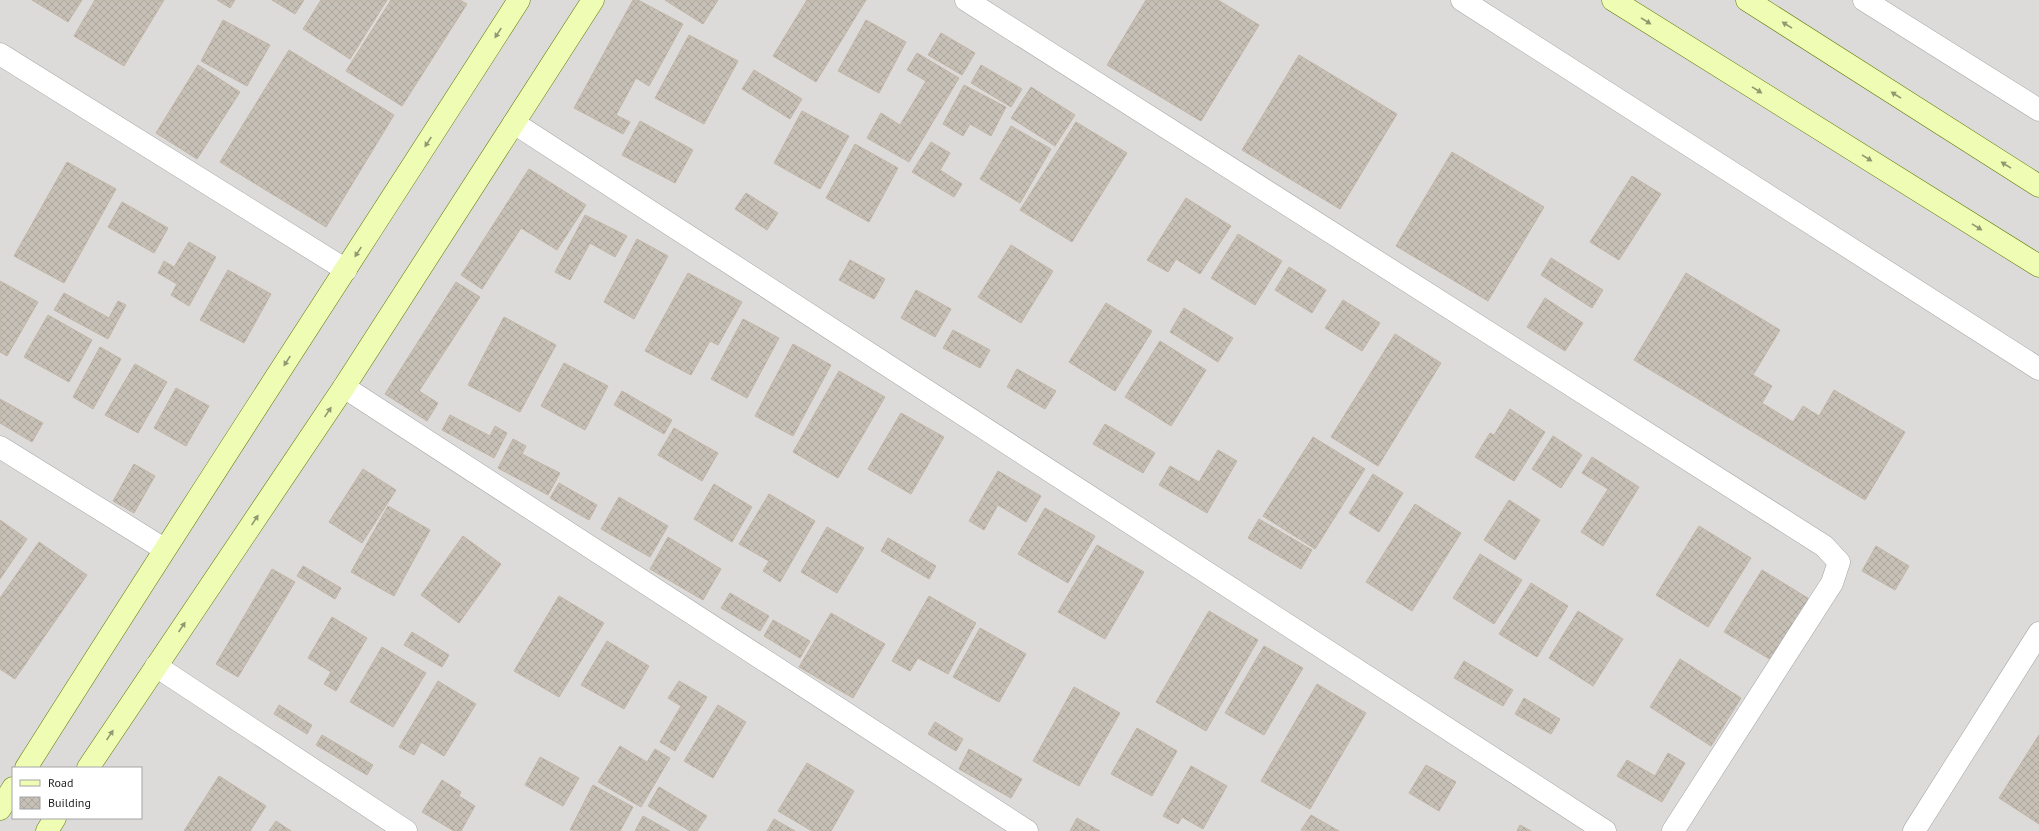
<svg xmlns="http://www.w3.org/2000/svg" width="2039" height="831" font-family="'PT Sans',sans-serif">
<defs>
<pattern id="building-cross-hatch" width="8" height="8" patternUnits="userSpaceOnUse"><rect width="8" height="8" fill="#c7c0b6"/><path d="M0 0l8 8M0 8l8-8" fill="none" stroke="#aaa59c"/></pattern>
</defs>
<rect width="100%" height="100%" fill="#efede3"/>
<!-- residential -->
<path fill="#dcdbda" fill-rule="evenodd" d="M 0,0 L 2039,0 L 2039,831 L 0,831 ZM 13,768 L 141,768 L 141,818 L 13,818 Z"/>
<!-- building -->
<path fill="url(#building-cross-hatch)" stroke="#c2b5a5" d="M 32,0 L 82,0 L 68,22 Z
M 95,0 L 164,0 L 124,66 L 74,36 Z
M 217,0 L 235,0 L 230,8 Z
M 272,0 L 304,0 L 295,14 Z
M 321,0 L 387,0 L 350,59 L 303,29 Z
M 391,0 L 460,0 L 467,4 L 402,106 L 346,71 Z
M 633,0 L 638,0 L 683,24 L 649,86 L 636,78 L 616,115 L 630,122 L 623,134 L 574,108 Z
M 665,0 L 718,0 L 703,24 Z
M 807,0 L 866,0 L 816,82 L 773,56 Z
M 1146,0 L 1218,0 L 1259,25 L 1201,121 L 1107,65 Z
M 223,20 L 270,45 L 247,86 L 201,61 Z
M 866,20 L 906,42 L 879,93 L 838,71 Z
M 941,33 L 975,53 L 962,75 L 928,55 Z
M 689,35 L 738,61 L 704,124 L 655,98 Z
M 289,50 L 394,115 L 326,227 L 220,162 Z
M 917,53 L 959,78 L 909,162 L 867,138 L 881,113 L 900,125 L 926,81 L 907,70 Z
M 1299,55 L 1397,114 L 1340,209 L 1242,150 Z
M 198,65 L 240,92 L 197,159 L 156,133 Z
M 981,65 L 1022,89 L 1011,107 L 971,83 Z
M 754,70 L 802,99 L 790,119 L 742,89 Z
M 964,85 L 1006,107 L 991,136 L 970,124 L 963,136 L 943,124 Z
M 1031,87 L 1075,115 L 1055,146 L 1011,118 Z
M 802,111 L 849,136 L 820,189 L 774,163 Z
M 640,121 L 693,150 L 675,183 L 622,155 Z
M 1076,122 L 1127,153 L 1072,242 L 1020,210 Z
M 1011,126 L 1051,149 L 1020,203 L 980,179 Z
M 931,142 L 950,153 L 940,170 L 962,184 L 954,197 L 912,172 Z
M 855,144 L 898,168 L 869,222 L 826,198 Z
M 1452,152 L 1544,207 L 1488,301 L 1396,246 Z
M 67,162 L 116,189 L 64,283 L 14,256 Z
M 529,169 L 586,205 L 557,250 L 521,228 L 482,289 L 461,275 Z
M 1632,176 L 1661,194 L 1619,260 L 1590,242 Z
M 746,193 L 778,213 L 767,230 L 735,209 Z
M 1186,198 L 1231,226 L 1200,274 L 1176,259 L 1168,272 L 1147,260 Z
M 122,202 L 168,228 L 154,253 L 108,227 Z
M 585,215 L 627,236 L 615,257 L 590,243 L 570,280 L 555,272 Z
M 1238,234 L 1282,261 L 1255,305 L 1211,278 Z
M 637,239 L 668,256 L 634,319 L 604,302 Z
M 189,242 L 216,257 L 189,306 L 171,295 L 177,284 L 158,273 L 164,261 L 174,267 Z
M 1011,245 L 1053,271 L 1021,323 L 978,297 Z
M 1551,258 L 1603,290 L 1592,308 L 1541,275 Z
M 850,260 L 885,279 L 874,299 L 839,280 Z
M 1289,267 L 1326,290 L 1312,313 L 1275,290 Z
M 228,270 L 271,294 L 244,343 L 200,320 Z
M 688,273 L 742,302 L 718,345 L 710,341 L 691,375 L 645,351 Z
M 1686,273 L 1780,330 L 1753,375 L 1772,386 L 1762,403 L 1793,422 L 1803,406 L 1819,416 L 1834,390 L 1905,432 L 1865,500 L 1634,360 Z
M 0,281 L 38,302 L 7,356 L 0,352 Z
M 456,282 L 480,297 L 419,391 L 438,403 L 427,421 L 385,394 Z
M 916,290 L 951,309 L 935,337 L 901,318 Z
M 64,293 L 109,318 L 118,301 L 126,305 L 108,339 L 54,310 Z
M 1545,298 L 1583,323 L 1565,351 L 1527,327 Z
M 1343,300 L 1380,323 L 1362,351 L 1325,328 Z
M 1106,303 L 1152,331 L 1115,391 L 1069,362 Z
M 1184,308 L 1233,338 L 1218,362 L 1170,332 Z
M 48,315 L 92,340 L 69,382 L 24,357 Z
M 504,317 L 556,345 L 520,412 L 468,385 Z
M 743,319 L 779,338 L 747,398 L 711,379 Z
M 953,330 L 990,350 L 980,368 L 943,348 Z
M 1395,334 L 1441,363 L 1378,466 L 1331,437 Z
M 1160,341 L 1206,370 L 1171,426 L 1125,397 Z
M 793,344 L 831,365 L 793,436 L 755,416 Z
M 100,347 L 121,359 L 93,409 L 73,397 Z
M 564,363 L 608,386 L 585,430 L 541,406 Z
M 135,364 L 167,382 L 138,433 L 105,415 Z
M 1017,369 L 1056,391 L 1045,409 L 1007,387 Z
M 839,371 L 885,397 L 838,478 L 793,452 Z
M 176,388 L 209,406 L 186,446 L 154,428 Z
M 622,391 L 672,420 L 664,434 L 614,405 Z
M 0,399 L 43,423 L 32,442 L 0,423 Z
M 1510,409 L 1545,432 L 1514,481 L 1475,457 L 1490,433 L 1494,435 Z
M 901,413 L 944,437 L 911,494 L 868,469 Z
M 450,415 L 490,436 L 495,426 L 507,433 L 494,458 L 442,430 Z
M 1105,424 L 1155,453 L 1143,473 L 1093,444 Z
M 674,428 L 718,453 L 702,481 L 658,455 Z
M 1553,436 L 1582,455 L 1561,488 L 1532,469 Z
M 1313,437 L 1365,469 L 1315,549 L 1263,516 Z
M 513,439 L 526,446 L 522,454 L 560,473 L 548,495 L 498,468 Z
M 1218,450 L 1237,461 L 1207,513 L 1159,485 L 1170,466 L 1199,482 Z
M 1592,457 L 1639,487 L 1603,546 L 1581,532 L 1608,489 L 1582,473 Z
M 134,464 L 155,476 L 134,513 L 113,501 Z
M 363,469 L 396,490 L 362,543 L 329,522 Z
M 998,471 L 1041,496 L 1026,522 L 998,505 L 984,530 L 969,521 Z
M 1373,474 L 1403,493 L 1379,532 L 1349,513 Z
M 559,483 L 597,505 L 589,520 L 550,498 Z
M 714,484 L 752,507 L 732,542 L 694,519 Z
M 769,494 L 815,521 L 780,582 L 763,571 L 769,561 L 739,544 Z
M 619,497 L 668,526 L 650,557 L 601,529 Z
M 1509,500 L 1540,520 L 1515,560 L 1484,540 Z
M 1415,504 L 1461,533 L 1412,611 L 1366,582 Z
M 388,506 L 430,530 L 394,596 L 351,572 Z
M 1045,508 L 1095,536 L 1068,583 L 1018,554 Z
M 1259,519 L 1312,550 L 1301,569 L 1248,538 Z
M 0,520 L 27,539 L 0,579 Z
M 1699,526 L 1751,558 L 1708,627 L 1656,595 Z
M 827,527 L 864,548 L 837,593 L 801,572 Z
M 463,536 L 501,564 L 459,623 L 421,595 Z
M 668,537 L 721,569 L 703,600 L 650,569 Z
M 888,538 L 936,566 L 929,579 L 881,551 Z
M 39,542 L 87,575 L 15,679 L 0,669 L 0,598 Z
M 1097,545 L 1144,572 L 1105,639 L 1058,612 Z
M 1876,546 L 1909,566 L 1895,590 L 1862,571 Z
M 1480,554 L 1522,580 L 1494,624 L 1453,598 Z
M 303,566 L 341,588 L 335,599 L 297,576 Z
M 272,569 L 295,582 L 238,677 L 216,664 Z
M 1762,570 L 1811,600 L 1773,661 L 1724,632 Z
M 1531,583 L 1568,606 L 1537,657 L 1499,634 Z
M 730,593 L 769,616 L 760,631 L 721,608 Z
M 559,596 L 604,623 L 559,697 L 514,671 Z
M 929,596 L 976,623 L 948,674 L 918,658 L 910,671 L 892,661 Z
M 1209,611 L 1258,640 L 1206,731 L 1156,702 Z
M 1578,611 L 1623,639 L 1593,686 L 1549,658 Z
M 831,613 L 885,644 L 853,698 L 799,667 Z
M 332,617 L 367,638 L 336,691 L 324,684 L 331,672 L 308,658 Z
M 773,620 L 810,641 L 800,658 L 764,636 Z
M 980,628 L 1026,654 L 999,702 L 953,677 Z
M 412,632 L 449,655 L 442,667 L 404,645 Z
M 607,641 L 649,666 L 624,709 L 581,685 Z
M 1264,646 L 1303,668 L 1264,735 L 1225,713 Z
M 382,647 L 426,673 L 393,727 L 350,702 Z
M 1680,659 L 1741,698 L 1711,746 L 1650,707 Z
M 1464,661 L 1513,690 L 1503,706 L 1454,678 Z
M 438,681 L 476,704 L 444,756 L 421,742 L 414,755 L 399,747 Z
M 679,681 L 707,697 L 675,751 L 660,742 L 681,706 L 668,698 Z
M 1317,684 L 1366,713 L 1310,809 L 1261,781 Z
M 1074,687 L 1120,713 L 1079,786 L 1033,761 Z
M 1524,698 L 1560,719 L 1551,734 L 1515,714 Z
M 279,705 L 312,725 L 307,734 L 274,714 Z
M 718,705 L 746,722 L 713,778 L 684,761 Z
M 935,722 L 963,739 L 956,751 L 928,734 Z
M 1137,728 L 1177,751 L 1152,796 L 1111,774 Z
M 322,735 L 373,765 L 367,775 L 316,745 Z
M 2039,735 L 2039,824 L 1999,798 Z
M 620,746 L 647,762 L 655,749 L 670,758 L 641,807 L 598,782 Z
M 969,749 L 1022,779 L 1011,798 L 959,769 Z
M 1668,753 L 1685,763 L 1662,802 L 1617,776 L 1627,760 L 1655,776 Z
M 540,757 L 579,778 L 563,806 L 525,785 Z
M 807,763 L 854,791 L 831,831 L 812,831 L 778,811 Z
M 1426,765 L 1456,782 L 1439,811 L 1409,793 Z
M 1191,766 L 1227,786 L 1203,829 L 1182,817 L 1178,824 L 1163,816 Z
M 219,776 L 266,806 L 250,831 L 184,831 Z
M 442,780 L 461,792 L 459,796 L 475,806 L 461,831 L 454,831 L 422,812 Z
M 593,785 L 633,807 L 620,831 L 570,830 Z
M 659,787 L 707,816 L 697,831 L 690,831 L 648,806 Z
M 1311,815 L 1339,831 L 1301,830 Z
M 643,816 L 670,831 L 635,831 Z
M 1077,818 L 1100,831 L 1070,831 Z
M 774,819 L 795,831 L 767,831 Z
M 276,821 L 291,831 L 269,831 Z
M 1520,825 L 1531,831 L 1517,831 Z"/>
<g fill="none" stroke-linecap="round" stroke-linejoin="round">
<!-- street casing -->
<g stroke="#a5a5a5" stroke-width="23">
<path id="street" d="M 966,0 L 1824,546 L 1839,562 L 1832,583 L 1673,831
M 1462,0 L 2039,369
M 1864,0 L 2039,110
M 0,54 L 346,270
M 514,123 L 1605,831
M 344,387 L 1027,831
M 0,447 L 164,549
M 156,666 L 406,831
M 1914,831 L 2039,633"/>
</g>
<!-- secondary casing -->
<g stroke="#5c7900" stroke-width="23">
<path id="secondary" d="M 1613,0 L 2039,266
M 1747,0 L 2039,186
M 26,768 C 188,511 355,256 519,0
M 88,768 L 344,387 L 593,0
M 0,809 L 13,788
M 47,831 L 55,818"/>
</g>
<!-- street -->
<use href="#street" stroke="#fff" stroke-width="22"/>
<!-- secondary -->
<use href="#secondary" stroke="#effcb4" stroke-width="22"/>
</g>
<!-- one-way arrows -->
<defs><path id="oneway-solid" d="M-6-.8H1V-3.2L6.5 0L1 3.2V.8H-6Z"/></defs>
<g fill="#919870">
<use href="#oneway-solid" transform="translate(1646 21) rotate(32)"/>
<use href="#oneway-solid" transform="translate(1787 25) rotate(-148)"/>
<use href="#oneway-solid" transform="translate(498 33) rotate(123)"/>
<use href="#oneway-solid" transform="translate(1757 90) rotate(32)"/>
<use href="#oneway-solid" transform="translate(1896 95) rotate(-148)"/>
<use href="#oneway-solid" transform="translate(428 142) rotate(123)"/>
<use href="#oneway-solid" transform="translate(1867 158) rotate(32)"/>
<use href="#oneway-solid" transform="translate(2006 165) rotate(-148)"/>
<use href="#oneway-solid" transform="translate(1977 227) rotate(32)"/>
<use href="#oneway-solid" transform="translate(358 252) rotate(123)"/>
<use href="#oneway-solid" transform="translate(287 361) rotate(123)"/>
<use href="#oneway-solid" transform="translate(328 412) rotate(-56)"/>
<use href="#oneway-solid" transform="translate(255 520) rotate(-56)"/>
<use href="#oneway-solid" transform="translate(182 627) rotate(-56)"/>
<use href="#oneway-solid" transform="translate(110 735) rotate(-56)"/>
</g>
<!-- legend -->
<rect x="12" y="767" width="130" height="52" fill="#ffffff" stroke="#a5a5a5"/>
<rect x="20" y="780" width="20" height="6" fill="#effcb4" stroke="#a5a5a5"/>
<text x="48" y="787" font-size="12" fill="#1e1e1e">Road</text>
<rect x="20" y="797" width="20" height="12" fill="url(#building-cross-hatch)" stroke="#a5a5a5"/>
<text x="48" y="807" font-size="12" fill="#1e1e1e">Building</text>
</svg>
